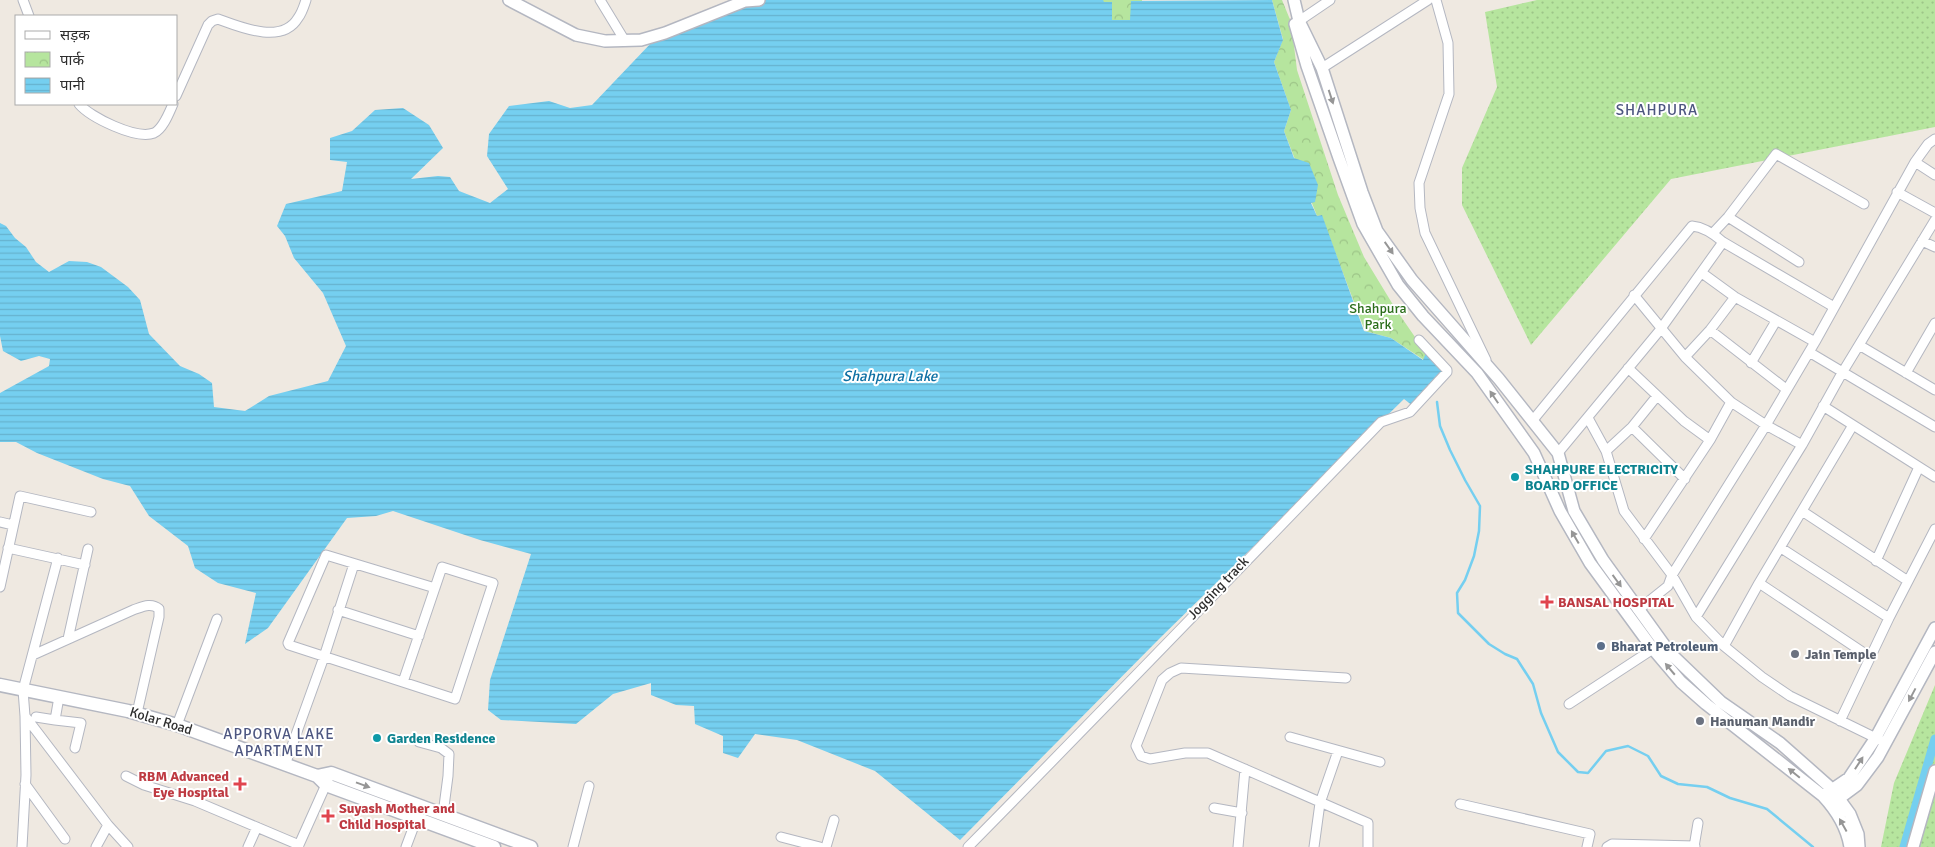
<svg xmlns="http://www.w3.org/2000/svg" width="1935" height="847" font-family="Signika,'Noto Sans Devanagari',sans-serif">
<defs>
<pattern id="grass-dots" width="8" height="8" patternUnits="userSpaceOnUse" patternTransform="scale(1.25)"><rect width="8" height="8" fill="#b6e59e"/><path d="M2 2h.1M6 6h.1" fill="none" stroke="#9dc588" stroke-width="1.8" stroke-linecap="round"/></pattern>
<pattern id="park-crowns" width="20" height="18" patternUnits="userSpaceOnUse" patternTransform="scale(1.25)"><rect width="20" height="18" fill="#b6e59e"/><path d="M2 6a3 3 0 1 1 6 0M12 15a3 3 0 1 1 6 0" fill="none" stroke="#9dc588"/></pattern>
<pattern id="water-rules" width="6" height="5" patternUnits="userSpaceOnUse" patternTransform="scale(1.25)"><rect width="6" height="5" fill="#75cff0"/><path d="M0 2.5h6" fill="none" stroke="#66b2ce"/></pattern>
</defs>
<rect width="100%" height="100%" fill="#efe9e1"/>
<!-- grass -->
<path fill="url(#grass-dots)" d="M 1537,0 L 1935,0 L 1935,127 L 1671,179 L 1531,345 L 1462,205 L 1462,168 L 1497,87 L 1485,12 Z
M 1935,685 L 1935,847 L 1881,847 L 1894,783 Z"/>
<!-- park -->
<path fill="url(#park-crowns)" d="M 1103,0 L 1142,0 L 1142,1 L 1131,2 L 1131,20 L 1112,20 L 1112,2 L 1103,2 Z
M 1272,0 L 1282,0 L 1291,22 L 1297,70 L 1338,195 L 1364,257 L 1395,308 L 1426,353 L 1424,360 L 1391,338 L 1365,331 L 1321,215 L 1317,216 L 1284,131 L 1291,110 L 1274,62 L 1283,39 Z"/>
<!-- water -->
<path fill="url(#water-rules)" d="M 765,0 L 1103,0 L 1104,2 L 1112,2 L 1112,20 L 1130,20 L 1131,1 L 1272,0 L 1283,40 L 1274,62 L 1291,110 L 1284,131 L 1294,158 L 1309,163 L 1318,185 L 1315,202 L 1311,203 L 1317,216 L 1322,215 L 1364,331 L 1391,338 L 1423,360 L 1426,353 L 1443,372 L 1413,406 L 1404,399 L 1161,637 L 960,840 L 875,771 L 797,740 L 755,734 L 738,758 L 723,753 L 723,736 L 695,724 L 694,706 L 676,705 L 651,695 L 651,683 L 613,694 L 576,724 L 501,720 L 488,710 L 490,680 L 531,554 L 480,540 L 393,511 L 376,516 L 347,518 L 268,628 L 245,644 L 256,593 L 218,583 L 195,568 L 188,546 L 149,516 L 130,486 L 103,479 L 37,453 L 16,442 L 0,442 L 0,393 L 49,366 L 50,359 L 39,356 L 21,361 L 3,351 L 0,336 L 0,223 L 6,226 L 15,238 L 26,247 L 36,262 L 49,272 L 69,261 L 87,262 L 101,267 L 128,287 L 140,300 L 149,334 L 180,366 L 199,374 L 212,383 L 214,407 L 245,411 L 269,396 L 328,381 L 346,346 L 323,293 L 294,258 L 285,236 L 277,226 L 286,204 L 342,191 L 347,162 L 330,160 L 330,138 L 352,131 L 375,110 L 403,108 L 429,125 L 443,148 L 411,179 L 438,176 L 450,177 L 459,191 L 490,203 L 508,189 L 487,156 L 489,134 L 509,106 L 549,101 L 570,108 L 592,105 L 652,42 Z"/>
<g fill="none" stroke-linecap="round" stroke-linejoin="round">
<!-- stream -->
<path stroke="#75cff0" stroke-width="2.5" d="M 1437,402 L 1440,426 L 1450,450 L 1465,480 L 1480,506 L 1479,531 L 1474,556 L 1465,580 L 1457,593 L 1458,613 L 1489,644 L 1505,654 L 1517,659 L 1533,684 L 1541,713 L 1558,752 L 1578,772 L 1588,773 L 1606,751 L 1628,746 L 1648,756 L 1661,776 L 1678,784 L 1707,787 L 1730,798 L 1767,809 L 1813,847"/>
<!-- canal -->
<path stroke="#75cff0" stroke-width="9" d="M 1904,847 L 1935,739"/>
<!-- minor casing -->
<g stroke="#b4b7c1" stroke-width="11">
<path id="minor" d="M 23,0 L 29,16
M 600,0 L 625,41
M 1436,0 L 1448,43 L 1449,94 L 1419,183 L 1420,208 L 1425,233 L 1486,360
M 1299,21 L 1330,0
M 1322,68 L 1428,0
M 176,96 L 208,25 L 212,21 L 218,19 C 240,27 282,45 298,18 C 302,13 304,6 306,0
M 79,104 C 90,117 136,140 154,133 C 163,129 169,113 173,104
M 1915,162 L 1935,175
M 1897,192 L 1935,213
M 1728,217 L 1799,262
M 1713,233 L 1728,217 L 1776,154 L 1864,204
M 1922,241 L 1935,247
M 1702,273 L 1735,297 L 1815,342
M 1634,295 L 1685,357 L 1731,402 L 1766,425 L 1802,445
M 1710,330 L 1786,389
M 1859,345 L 1935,390
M 1809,352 L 1935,427
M 1685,357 L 1710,330 L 1735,297
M 1751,363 L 1776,321
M 1628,368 L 1684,421 L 1710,440
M 1906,373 L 1935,323
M 1823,406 L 1935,477
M 1588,418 L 1606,451 L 1624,511 L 1672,575 L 1696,617 L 1724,646 L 1762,677 L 1790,696 L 1880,740
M 1533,420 L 1692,226 C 1704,227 1714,234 1723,242 L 1834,307
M 1632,427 L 1685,479
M 1606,451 L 1632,427 L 1657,396
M 1558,453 L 1660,330 L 1723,242
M 1802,511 L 1908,581
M 0,522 L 13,525
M 1644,539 L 1710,440 L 1731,402
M 8,548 L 85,565
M 1781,548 L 1889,618
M 58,558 L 23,690 L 25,716 L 108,825 L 128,847
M 1876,561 L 1919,467
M 1759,583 L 1870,657
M 0,587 L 20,496 L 91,512
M 338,610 L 419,636
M 1638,610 L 1668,586 L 1672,575 L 1766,425 L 1815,342 L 1915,162 L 1928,144 L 1935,139
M 1696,617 L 1802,445 L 1842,373 L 1935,220
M 68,639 L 88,549
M 1724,646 L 1759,583 L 1853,425
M 33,655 L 133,610 C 142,607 151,602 159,609 L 159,617 L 137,713
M 1346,678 L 1181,668 L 1170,673 L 1162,680 L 1136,746 L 1141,756 L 1150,759 L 1185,753 L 1208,753 L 1368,823 L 1368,847
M 403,682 L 442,567 L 493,583 L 455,699 L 289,645 L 288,643 L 326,555 L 435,588
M 1569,704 L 1653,649
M 36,717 L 55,720 L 59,697
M 55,720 L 81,723 L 75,748
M 1840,721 L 1889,618 L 1935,529
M 177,725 L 217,619
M 1290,737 L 1380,762
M 419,742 L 441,748 L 449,754 L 448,776 L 443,814
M 285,765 L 324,657 L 354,564
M 126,776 L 144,785 L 195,801 L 299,845
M 25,784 L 65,839
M 1460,804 L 1590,834 L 1587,847
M 1214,808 L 1242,813
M 781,837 L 820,847
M 22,847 L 26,775 L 25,716
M 96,847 L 108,825
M 248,847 L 257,827
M 298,847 L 328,780
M 406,847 L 418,815
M 573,847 L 589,786
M 826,847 L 834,820
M 968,847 C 1107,706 1244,564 1381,422 L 1410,412 L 1447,372 L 1447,370 L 1419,340
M 1238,847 L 1245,769
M 1314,847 L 1320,803 L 1338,751
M 1607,847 L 1612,844 L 1695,846
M 1694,847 L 1698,823"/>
</g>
<!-- tertiary casing -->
<g stroke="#b4b7c1" stroke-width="14">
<path id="tertiary" d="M 509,0 L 576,35 L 605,41 L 641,40 L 665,33 L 745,1 L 759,0
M 1294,0 L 1299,21 L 1322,68 L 1362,192 L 1377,231 L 1412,280 L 1499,379 L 1558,453 L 1574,511 L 1603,560 L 1670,653 L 1721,702 L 1780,743 L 1832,789 L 1850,814 L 1858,834 L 1859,847
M 1295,24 L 1307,66 L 1339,158 L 1363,224 L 1398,285 L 1423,316 L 1477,373 L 1534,453 L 1560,511 L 1590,563 L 1653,649 L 1681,682 L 1706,704 L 1823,796 C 1836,810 1847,828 1850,847
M 1827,793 L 1849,778 L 1875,739 L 1935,628
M 1834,802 L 1857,785 L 1878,757 L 1935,652
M 1913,847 L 1935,771"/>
</g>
<!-- secondary casing -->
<g stroke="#b4b7c1" stroke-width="15">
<path id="secondary" d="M 0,685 L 128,711 L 177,725 L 317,776 L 326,785 L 494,847
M 317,776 L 331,773 L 531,847"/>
</g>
<!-- minor -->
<use href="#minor" stroke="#fff" stroke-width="9"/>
<!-- tertiary -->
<use href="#tertiary" stroke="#fff" stroke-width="11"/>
<!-- secondary -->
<use href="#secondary" stroke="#fff" stroke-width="12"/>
</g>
<!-- one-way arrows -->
<defs><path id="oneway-solid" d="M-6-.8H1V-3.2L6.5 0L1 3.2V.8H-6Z" transform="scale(1.25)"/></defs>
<g fill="#969696">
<use href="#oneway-solid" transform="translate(1331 97) rotate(72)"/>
<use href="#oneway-solid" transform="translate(1389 248) rotate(55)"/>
<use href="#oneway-solid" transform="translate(1494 397) rotate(-124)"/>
<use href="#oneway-solid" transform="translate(1575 537) rotate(-120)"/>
<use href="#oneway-solid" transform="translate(1617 581) rotate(54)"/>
<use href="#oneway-solid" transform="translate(1670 669) rotate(-130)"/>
<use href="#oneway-solid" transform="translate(1912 695) rotate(118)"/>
<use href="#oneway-solid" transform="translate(1859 763) rotate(-57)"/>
<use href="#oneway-solid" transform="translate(1794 773) rotate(-141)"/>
<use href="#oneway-solid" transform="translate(363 785) rotate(20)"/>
<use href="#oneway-solid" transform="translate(1843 825) rotate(-119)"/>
</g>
<!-- markers -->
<g fill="#0f9aa8" stroke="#fff" stroke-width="2">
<circle cx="1515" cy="477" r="5"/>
<circle cx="377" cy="738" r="5"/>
</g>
<g fill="#e0444e" stroke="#fff" stroke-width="2">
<path d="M1544.5 594.5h5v5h5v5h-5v5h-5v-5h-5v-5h5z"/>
<path d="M237.5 776.5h5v5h5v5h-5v5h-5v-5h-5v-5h5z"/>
<path d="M325.5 808.5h5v5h5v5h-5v5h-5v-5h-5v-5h5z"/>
</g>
<circle fill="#5c6f8a" stroke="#fff" stroke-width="2" cx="1601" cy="646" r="5"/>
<g fill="#6b7280" stroke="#fff" stroke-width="2">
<circle cx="1795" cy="654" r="5"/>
<circle cx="1700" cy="721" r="5"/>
</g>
<g text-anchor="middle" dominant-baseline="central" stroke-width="4" stroke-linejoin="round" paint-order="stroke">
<!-- park labels -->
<g font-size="14" fill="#2c6e1b" stroke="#fff">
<text x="1378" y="308">Shahpura<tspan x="1378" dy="16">Park</tspan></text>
</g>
<!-- culture labels -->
<g font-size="14" font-weight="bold" fill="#0d838f" stroke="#fff" text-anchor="start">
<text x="1525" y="469">SHAHPURE ELECTRICITY<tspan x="1525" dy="16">BOARD OFFICE</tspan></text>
<text x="387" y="738">Garden Residence</text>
</g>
<!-- street labels -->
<g font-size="14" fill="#2e2e2e" stroke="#fff">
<text transform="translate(1218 588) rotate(-46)">Jogging track</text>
<text transform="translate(161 721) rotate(17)">Kolar Road</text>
</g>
<!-- health labels -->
<g font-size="14" font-weight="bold" fill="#be3a42" stroke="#fff" text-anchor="start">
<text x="1558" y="602">BANSAL HOSPITAL</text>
<text x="229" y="776" text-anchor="end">RBM Advanced<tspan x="229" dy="16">Eye Hospital</tspan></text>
<text x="339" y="808">Suyash Mother and<tspan x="339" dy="16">Child Hospital</tspan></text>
</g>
<!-- service labels -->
<g font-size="14" font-weight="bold" fill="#4e5e75" stroke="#fff" text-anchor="start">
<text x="1611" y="646">Bharat Petroleum</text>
</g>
<!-- worship labels -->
<g font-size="14" font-weight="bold" fill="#5b616d" stroke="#fff" text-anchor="start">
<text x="1805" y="654">Jain Temple</text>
<text x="1710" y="721">Hanuman Mandir</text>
</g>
<!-- neighbourhood labels -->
<g font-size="15" letter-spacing="1" fill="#4d5680" stroke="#fff">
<text x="1657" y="110">SHAHPURA</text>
<text x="279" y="734">APPORVA LAKE<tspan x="279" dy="17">APARTMENT</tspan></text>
</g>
<!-- water labels -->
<g font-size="15" font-style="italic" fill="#0d6fa3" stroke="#fff">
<text x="890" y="376">Shahpura Lake</text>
</g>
</g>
<!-- legend -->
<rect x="15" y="15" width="162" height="90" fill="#ffffff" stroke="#ababab"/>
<rect x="25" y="31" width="25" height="8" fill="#ffffff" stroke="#ababab"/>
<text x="60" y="40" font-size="15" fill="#2e2e2e">सड़क</text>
<rect x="25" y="52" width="25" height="15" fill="url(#park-crowns)" stroke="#ababab"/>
<text x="60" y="65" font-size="15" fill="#2e2e2e">पार्क</text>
<rect x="25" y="78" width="25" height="15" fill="url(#water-rules)" stroke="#ababab"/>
<text x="60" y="90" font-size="15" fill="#2e2e2e">पानी</text>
</svg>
